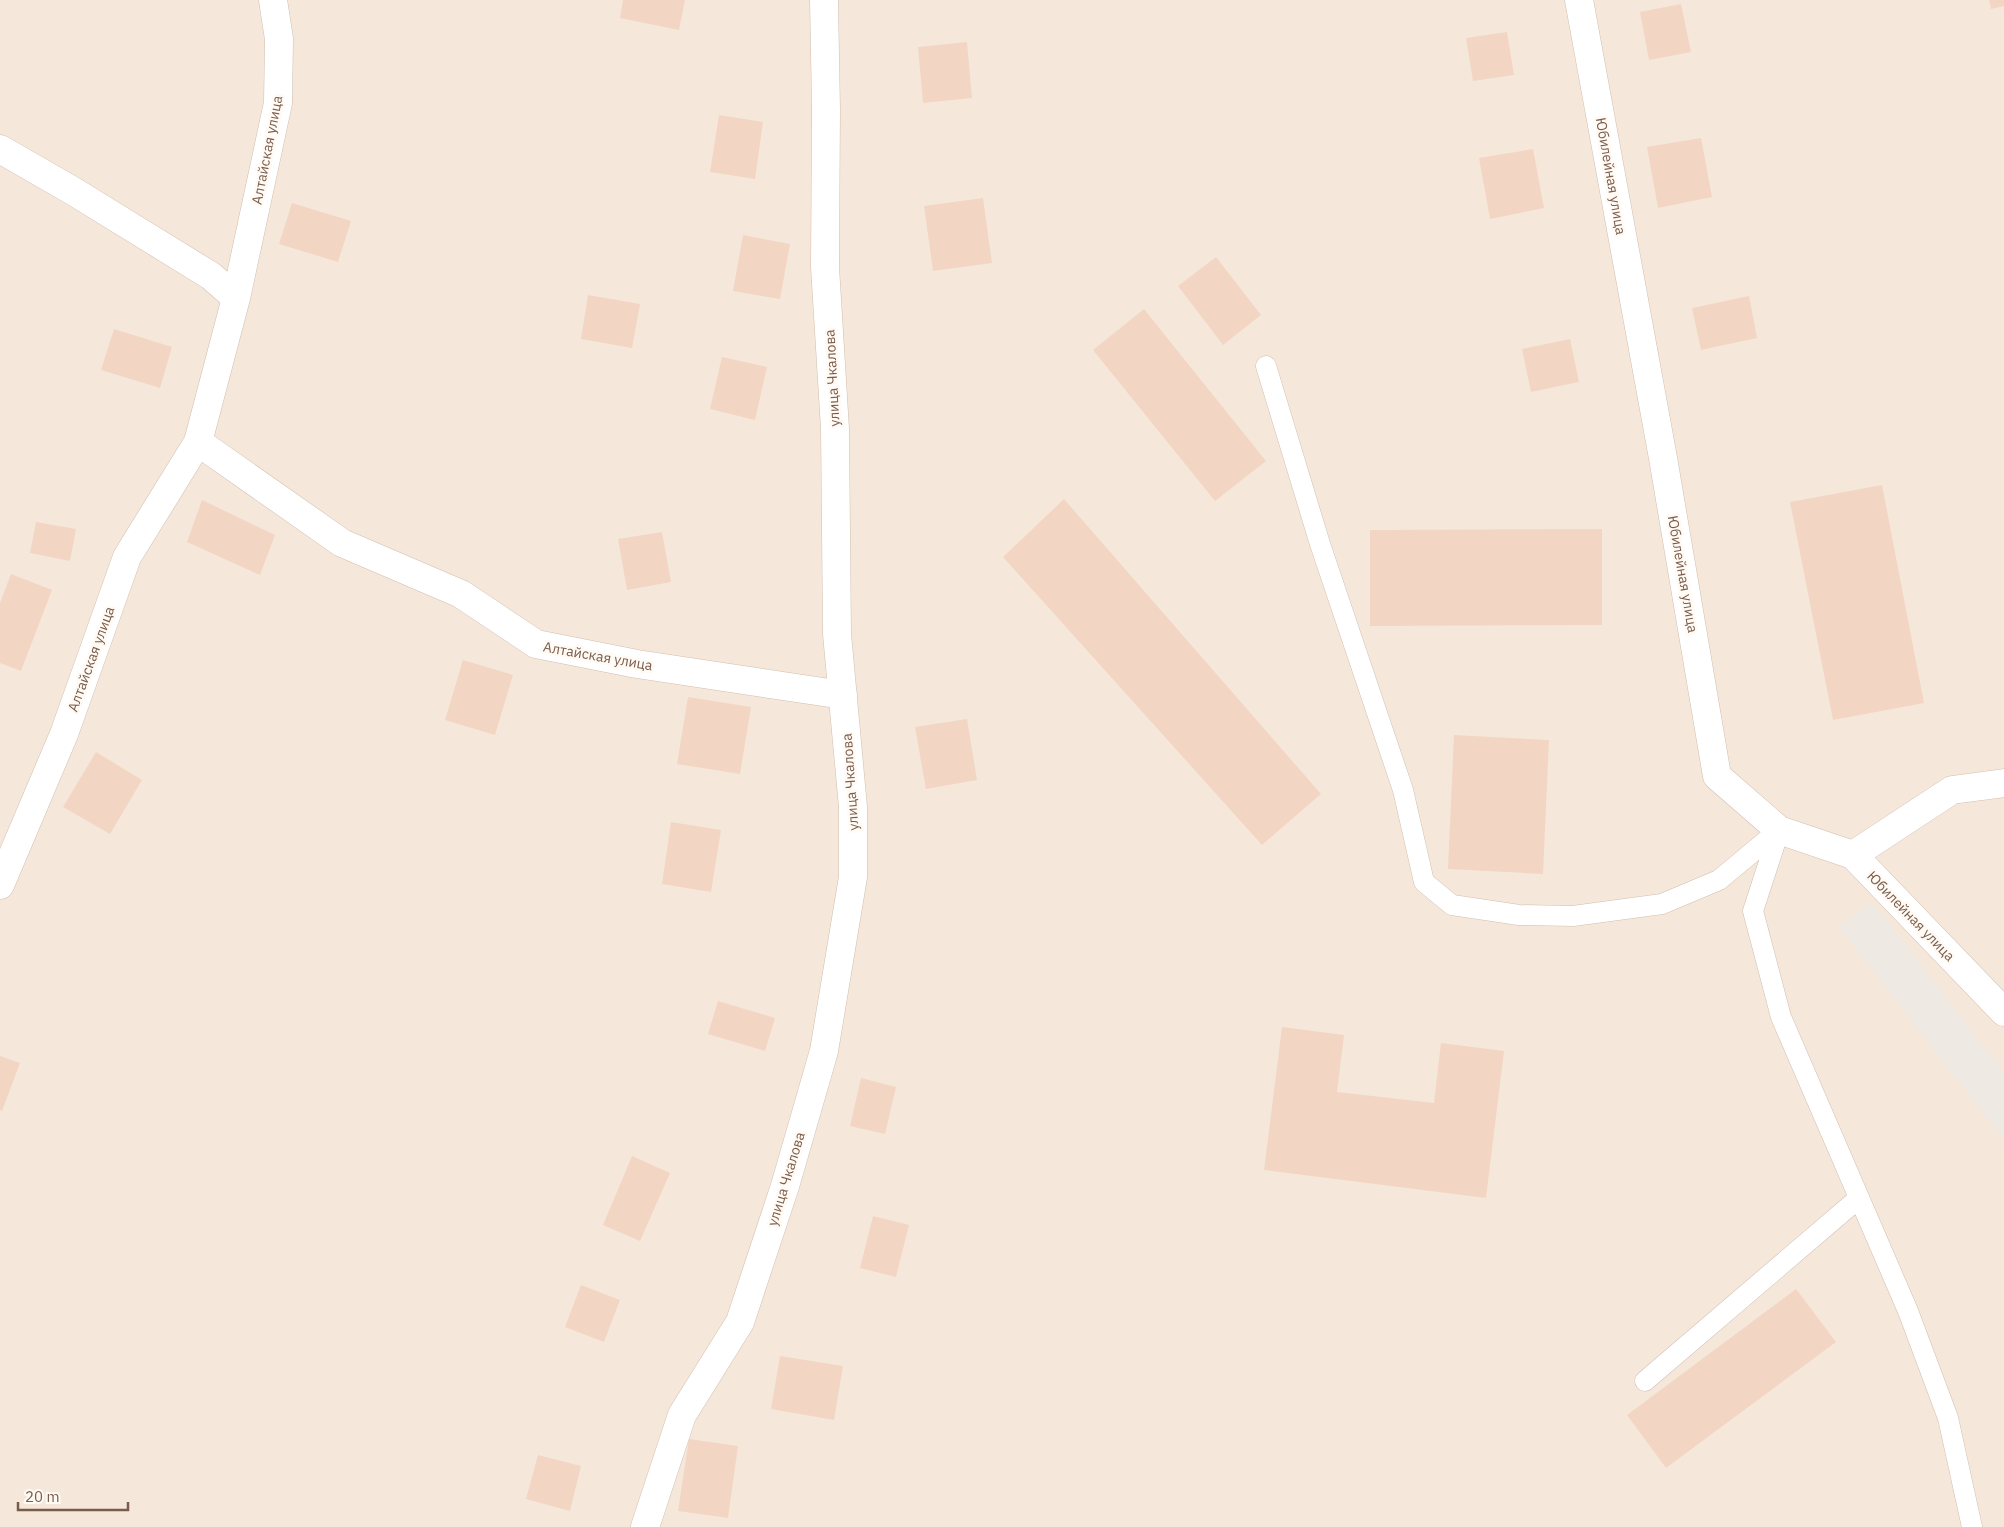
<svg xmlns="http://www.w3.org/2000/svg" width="2004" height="1527" font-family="'IBM Plex Sans',sans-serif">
<rect width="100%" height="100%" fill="#fdf6ec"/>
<!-- residential -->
<path fill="#f5e8da" d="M 0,0 L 2004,0 L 2004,1527 L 0,1527 Z"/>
<!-- industrial -->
<path fill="#efe9e4" d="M 1872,902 L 2004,1073 L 2004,1140 L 1839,927 Z"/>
<!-- building -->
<path fill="#f3d5c3" d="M 623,0 L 685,0 L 679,30 L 620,18 Z
M 1989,0 L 2004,0 L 2004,6 L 1991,9 Z
M 1681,4 L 1691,52 L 1649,60 L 1640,12 Z
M 1507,32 L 1514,75 L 1473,81 L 1466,38 Z
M 967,42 L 972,98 L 923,103 L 918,47 Z
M 719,115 L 763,122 L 755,179 L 710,172 Z
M 1701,138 L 1712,197 L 1658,208 L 1647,147 Z
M 1533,149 L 1544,208 L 1490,219 L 1479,158 Z
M 983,198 L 992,263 L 933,271 L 924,206 Z
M 292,203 L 351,221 L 338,262 L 279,244 Z
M 743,235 L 790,244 L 780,299 L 733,291 Z
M 1216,257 L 1261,315 L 1223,345 L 1178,286 Z
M 588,295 L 640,304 L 632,348 L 581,339 Z
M 1749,296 L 1757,338 L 1701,350 L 1692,308 Z
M 1144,309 L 1266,461 L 1215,501 L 1093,350 Z
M 114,329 L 172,347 L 160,388 L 101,370 Z
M 1570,339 L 1579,382 L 1531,392 L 1522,349 Z
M 722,357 L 767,367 L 755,420 L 710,409 Z
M 1882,485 L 1924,703 L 1833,720 L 1790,502 Z
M 1064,499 L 1321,794 L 1262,845 L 1003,557 Z
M 202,500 L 275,535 L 260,575 L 187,542 Z
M 36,522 L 76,529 L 70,561 L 30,553 Z
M 1602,529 L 1602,625 L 1370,626 L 1370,530 Z
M 662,532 L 671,582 L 627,590 L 618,539 Z
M 11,574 L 52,590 L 21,671 L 0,663 L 0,603 Z
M 463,660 L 513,675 L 495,735 L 445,720 Z
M 688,697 L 751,707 L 740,774 L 677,764 Z
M 967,719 L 977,780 L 926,789 L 915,727 Z
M 1454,735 L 1549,740 L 1543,874 L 1448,869 Z
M 96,752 L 142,780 L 110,834 L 63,807 Z
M 671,822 L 721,830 L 711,892 L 662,884 Z
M 718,1001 L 775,1018 L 765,1051 L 708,1034 Z
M 1282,1027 L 1344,1035 L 1337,1092 L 1434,1103 L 1441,1043 L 1504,1051 L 1486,1198 L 1264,1170 Z
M 0,1056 L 20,1063 L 2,1111 L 0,1110 Z
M 861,1078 L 896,1087 L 885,1134 L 850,1126 Z
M 632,1156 L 670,1173 L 640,1241 L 603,1225 Z
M 873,1216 L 909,1225 L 896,1277 L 860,1268 Z
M 581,1285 L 620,1300 L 604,1342 L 565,1327 Z
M 1796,1289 L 1836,1342 L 1666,1468 L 1627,1415 Z
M 780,1356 L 843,1366 L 834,1420 L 771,1409 Z
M 689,1439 L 738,1446 L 728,1518 L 678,1511 Z
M 538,1455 L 581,1466 L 570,1511 L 526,1499 Z"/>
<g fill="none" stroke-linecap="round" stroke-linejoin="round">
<!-- service casing -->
<g stroke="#d1beb0" stroke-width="21">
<path id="service" d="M 1266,366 L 1320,544 L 1403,790 L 1424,882 L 1452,905 L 1519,915 L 1573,916 L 1662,904 L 1719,880 L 1779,830
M 1779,831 L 1753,911 L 1781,1017 L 1908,1311 L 1948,1418 L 1972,1527
M 1645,1381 L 1859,1198"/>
</g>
<!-- minor casing -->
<g stroke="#d1beb0" stroke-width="29">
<path id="minor" d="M 0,149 L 73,191 L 211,276 L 236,298 L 198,442
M 236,298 L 278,103 L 279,39 L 273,0
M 1853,855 L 1952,790 L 2004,783
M 0,885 L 64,734 L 127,557 L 198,442 L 342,543 L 461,594 L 536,644 L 637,664 L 843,695
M 645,1527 L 682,1415 L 740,1322 L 785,1186 L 824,1051 L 853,877 L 853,807 L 837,634 L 835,429 L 825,267 L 826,109 L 824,0"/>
</g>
<!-- tertiary casing -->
<g stroke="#d1beb0" stroke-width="29">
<path id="tertiary" d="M 1579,0 L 1663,458 L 1717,776 L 1779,830 L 1853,855 L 2004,1012"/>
</g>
<!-- service -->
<use href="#service" stroke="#fff" stroke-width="20"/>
<!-- minor -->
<use href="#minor" stroke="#fff" stroke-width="28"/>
<!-- tertiary -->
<use href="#tertiary" stroke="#fff" stroke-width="28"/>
</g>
<g text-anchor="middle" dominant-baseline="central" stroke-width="5" stroke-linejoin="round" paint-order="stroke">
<!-- street labels -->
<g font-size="14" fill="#7a5c4d" stroke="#fffaf3">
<text transform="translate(267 150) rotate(-79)">Алтайская улица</text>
<text transform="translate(1611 176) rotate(80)">Юбилейная улица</text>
<text transform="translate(832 378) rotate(-93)">улица Чкалова</text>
<text transform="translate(1683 574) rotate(80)">Юбилейная улица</text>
<text transform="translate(598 656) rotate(10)">Алтайская улица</text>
<text transform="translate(91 659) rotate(-70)">Алтайская улица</text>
<text transform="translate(850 782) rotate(-94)">улица Чкалова</text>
<text transform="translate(1911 916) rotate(46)">Юбилейная улица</text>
<text transform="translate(786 1179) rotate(-73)">улица Чкалова</text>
</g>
</g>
<!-- scale -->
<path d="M18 1502v8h110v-8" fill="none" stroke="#7a5c4d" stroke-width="2.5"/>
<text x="25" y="1502" font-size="15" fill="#7a5c4d" stroke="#fffaf3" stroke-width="4" paint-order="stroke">20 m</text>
</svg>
